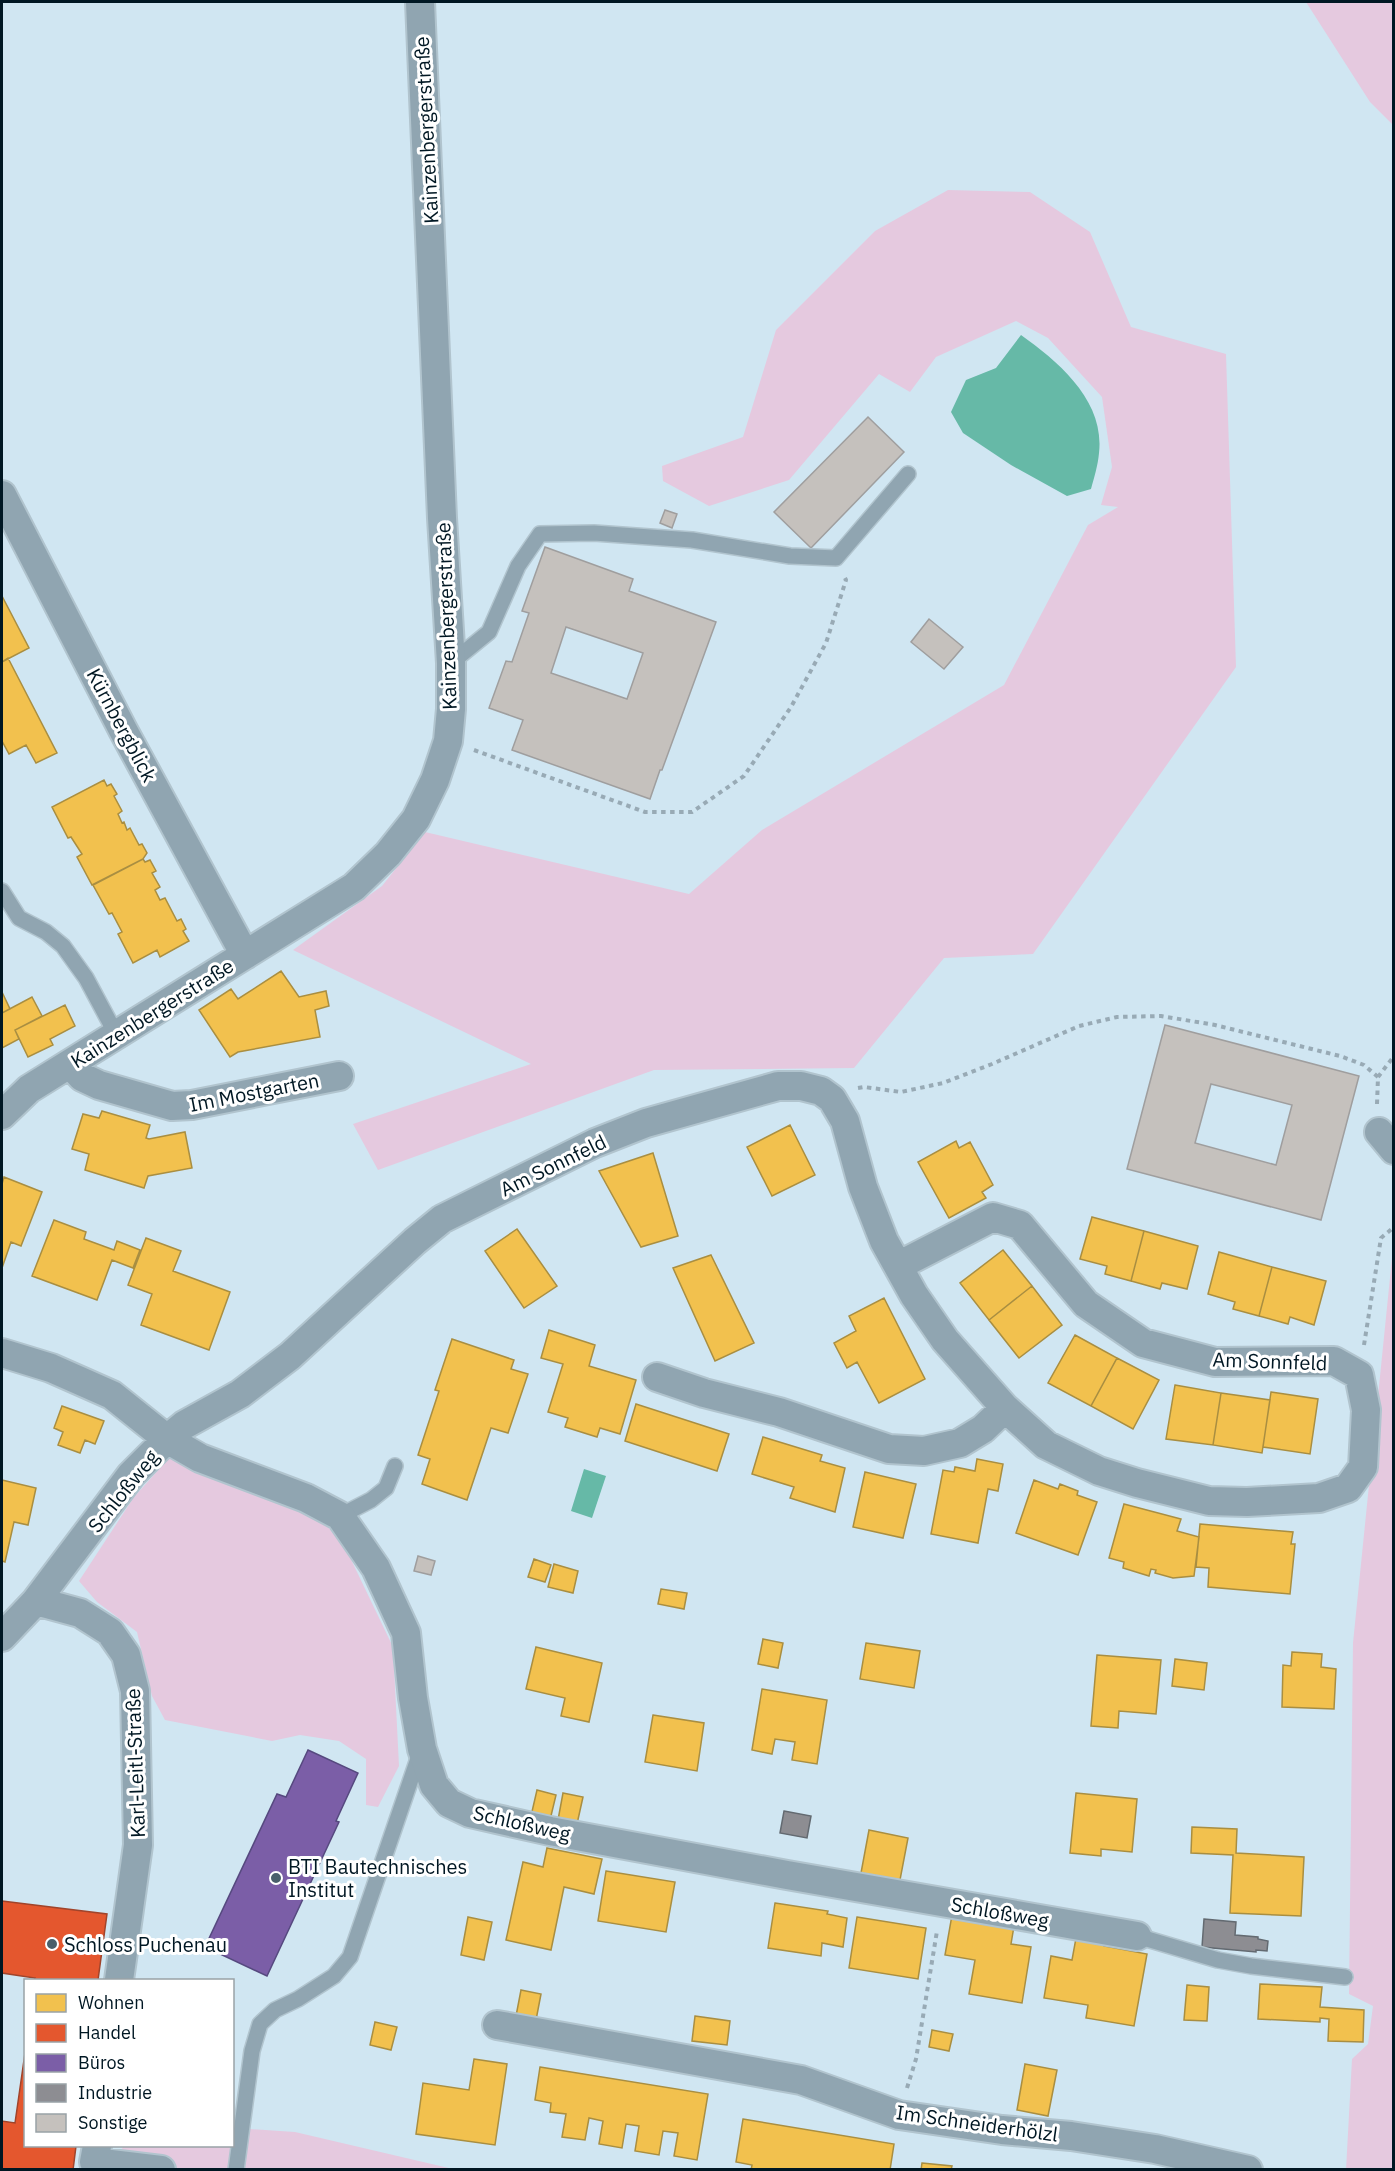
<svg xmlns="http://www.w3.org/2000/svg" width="1395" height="2171" font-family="'IBM Plex Sans',sans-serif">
<rect width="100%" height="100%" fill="#d0e6f2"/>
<!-- green -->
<path fill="#e5c9df" d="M 1306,2 L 1393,2 L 1393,125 L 1370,102 Z
M 948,190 L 1030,192 L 1090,232 L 1131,327 L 1226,354 L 1236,667 L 1033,954 L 944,958 L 854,1068 L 654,1070 L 378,1170 L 353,1124 L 531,1064 L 293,950 L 382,886 L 425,832 L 689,894 L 762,830 L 1004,685 L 1088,525 L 1118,507 L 1101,505 L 1112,467 L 1102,397 L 1048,338 L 1016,321 L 936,357 L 910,392 L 879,374 L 789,480 L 709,506 L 663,481 L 662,466 L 743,437 L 776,330 L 875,231 Z
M 1392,1258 L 1393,2169 L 1346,2170 L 1352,2059 L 1368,2044 L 1373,2006 L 1349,1994 L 1353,1643 Z
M 171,1456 L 297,1509 L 329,1528 L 346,1549 L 393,1647 L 399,1766 L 378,1807 L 366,1805 L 366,1759 L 339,1741 L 300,1735 L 272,1741 L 165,1720 L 152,1696 L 137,1632 L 97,1602 L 79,1581 L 134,1497 Z
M 233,2128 L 295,2132 L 453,2169 L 122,2170 L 117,2155 L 124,2146 L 232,2146 Z"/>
<!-- water -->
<path fill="#66b9a7" d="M 1021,335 C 1059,362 1105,401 1099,453 C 1098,465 1094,478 1091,489 L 1067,496 L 1011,465 L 963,433 L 951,412 L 966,380 L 996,368 Z
M 584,1469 L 606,1476 L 592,1518 L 571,1511 Z"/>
<!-- homes -->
<path fill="#f2c14e" stroke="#a98e41" stroke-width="1.5" d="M 2,596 L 29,648 L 2,662 Z
M 8,658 L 57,753 L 36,763 L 26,745 L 9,754 L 2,741 L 2,662 Z
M 104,780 L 107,786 L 111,784 L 117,794 L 114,796 L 122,811 L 118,814 L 122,823 L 124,822 L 127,830 L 130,828 L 139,845 L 142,844 L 147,853 L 143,859 L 92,885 L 77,857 L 82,854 L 71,837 L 68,838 L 52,807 Z
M 143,859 L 145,862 L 150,860 L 156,871 L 152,873 L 160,887 L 155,890 L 160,900 L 165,898 L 177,921 L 181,919 L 186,929 L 183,931 L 189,941 L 160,957 L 157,950 L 133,963 L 118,934 L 122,932 L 112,913 L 109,914 L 93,885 Z
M 281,971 L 299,997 L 326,991 L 329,1006 L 315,1010 L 320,1037 L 238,1052 L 230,1057 L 199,1010 L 231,989 L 238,999 Z
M 2,992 L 10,1009 L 2,1013 Z
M 32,997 L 42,1016 L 15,1030 L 19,1039 L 2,1048 L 2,1013 Z
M 65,1005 L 75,1026 L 50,1039 L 53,1045 L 28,1057 L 15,1030 Z
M 102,1111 L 150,1125 L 146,1138 L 149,1139 L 185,1132 L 192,1168 L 148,1176 L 144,1188 L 85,1170 L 89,1154 L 72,1149 L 83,1114 L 99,1118 Z
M 790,1125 L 815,1175 L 772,1196 L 747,1147 Z
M 956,1141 L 959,1148 L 970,1142 L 993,1185 L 982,1192 L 986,1198 L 949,1218 L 918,1162 Z
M 653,1153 L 678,1236 L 641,1247 L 599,1171 Z
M 4,1177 L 42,1192 L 21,1246 L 11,1242 L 2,1268 L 2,1184 Z
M 1092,1217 L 1144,1231 L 1131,1281 L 1105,1274 L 1107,1266 L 1080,1259 Z
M 54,1220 L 86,1232 L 84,1239 L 114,1250 L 117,1241 L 140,1250 L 133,1268 L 112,1260 L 97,1300 L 32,1276 Z
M 517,1229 L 557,1286 L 524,1308 L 485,1251 Z
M 1144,1231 L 1198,1246 L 1187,1289 L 1162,1283 L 1160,1289 L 1131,1281 Z
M 146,1238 L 181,1251 L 173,1271 L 230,1292 L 209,1350 L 141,1325 L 152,1294 L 128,1285 Z
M 1003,1250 L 1032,1286 L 989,1320 L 960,1283 Z
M 1219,1252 L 1272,1267 L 1259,1316 L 1233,1309 L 1235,1302 L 1208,1294 Z
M 711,1255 L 754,1343 L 715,1361 L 673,1268 Z
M 1272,1267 L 1326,1281 L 1314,1325 L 1290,1317 L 1288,1324 L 1259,1316 Z
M 1032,1286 L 1062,1325 L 1019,1358 L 989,1320 Z
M 884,1298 L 925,1379 L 879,1403 L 857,1362 L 847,1368 L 834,1343 L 856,1331 L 849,1316 Z
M 549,1330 L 595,1345 L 589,1366 L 636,1380 L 620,1434 L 600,1428 L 597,1437 L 565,1427 L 568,1418 L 548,1412 L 563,1364 L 541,1358 Z
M 1075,1335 L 1117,1358 L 1091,1406 L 1048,1383 Z
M 452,1339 L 514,1360 L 511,1369 L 528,1374 L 508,1433 L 491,1428 L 467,1500 L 422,1484 L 430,1459 L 418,1455 L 439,1391 L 435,1390 Z
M 1117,1358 L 1159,1380 L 1133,1429 L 1091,1406 Z
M 1175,1385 L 1221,1393 L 1213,1445 L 1166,1439 Z
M 1271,1392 L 1318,1399 L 1310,1454 L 1263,1447 Z
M 1221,1393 L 1270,1400 L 1262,1453 L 1213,1445 Z
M 636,1404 L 729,1434 L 717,1471 L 625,1441 Z
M 62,1406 L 104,1421 L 95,1444 L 85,1440 L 80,1453 L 58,1445 L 63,1432 L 54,1428 Z
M 763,1437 L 822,1455 L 820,1461 L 845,1468 L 835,1512 L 790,1498 L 794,1487 L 752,1474 Z
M 977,1459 L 1003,1464 L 998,1491 L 988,1489 L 978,1543 L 931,1534 L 943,1470 L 954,1472 L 955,1467 L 975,1471 Z
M 865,1472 L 916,1484 L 903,1538 L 853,1527 Z
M 2,1480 L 36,1488 L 28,1525 L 14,1522 L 5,1562 L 2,1561 Z
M 1034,1480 L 1058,1489 L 1060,1484 L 1078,1491 L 1077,1495 L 1097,1502 L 1078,1555 L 1016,1533 Z
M 1124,1504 L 1181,1519 L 1177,1531 L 1199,1537 L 1194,1576 L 1173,1578 L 1155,1573 L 1156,1570 L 1151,1569 L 1149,1576 L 1123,1568 L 1124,1562 L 1109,1558 Z
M 1200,1524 L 1293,1532 L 1291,1544 L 1295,1544 L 1290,1594 L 1208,1587 L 1209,1568 L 1196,1567 Z
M 534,1559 L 551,1565 L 545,1582 L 528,1577 Z
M 554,1564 L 578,1571 L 573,1593 L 548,1587 Z
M 661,1589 L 687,1593 L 684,1609 L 658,1604 Z
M 763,1639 L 783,1643 L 778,1668 L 758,1664 Z
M 866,1643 L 920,1651 L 914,1688 L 860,1679 Z
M 536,1647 L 602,1663 L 589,1722 L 561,1716 L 565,1698 L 526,1689 Z
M 1292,1652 L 1322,1654 L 1321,1667 L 1336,1669 L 1334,1709 L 1282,1707 L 1283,1665 L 1291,1666 Z
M 1097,1655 L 1161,1660 L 1156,1714 L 1119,1711 L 1118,1728 L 1091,1726 Z
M 1175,1659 L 1207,1663 L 1204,1690 L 1172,1686 Z
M 762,1689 L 827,1700 L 817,1764 L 792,1760 L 795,1742 L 775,1739 L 772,1754 L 752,1750 Z
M 653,1715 L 704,1723 L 697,1771 L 645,1762 Z
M 537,1790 L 556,1795 L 550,1820 L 531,1816 Z
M 563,1793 L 583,1797 L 577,1824 L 558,1820 Z
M 1076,1793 L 1137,1799 L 1132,1852 L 1101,1849 L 1101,1856 L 1070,1853 Z
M 1192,1827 L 1237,1829 L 1236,1853 L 1304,1857 L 1301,1916 L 1230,1913 L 1233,1855 L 1191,1853 Z
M 869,1830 L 908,1838 L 900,1880 L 861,1873 Z
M 547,1848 L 602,1859 L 594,1894 L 564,1887 L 551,1950 L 506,1940 L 523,1862 L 543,1867 Z
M 606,1871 L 675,1882 L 666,1932 L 598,1921 Z
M 775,1903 L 828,1911 L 827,1914 L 847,1918 L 843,1947 L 822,1943 L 821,1956 L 768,1948 Z
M 952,1915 L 1014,1926 L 1011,1944 L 1031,1947 L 1022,2003 L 969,1994 L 975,1960 L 945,1955 Z
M 468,1917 L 492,1922 L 484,1960 L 461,1955 Z
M 857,1917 L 926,1928 L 918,1979 L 849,1968 Z
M 1076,1938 L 1104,1943 L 1104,1946 L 1147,1954 L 1134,2026 L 1086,2018 L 1088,2005 L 1044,1998 L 1051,1956 L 1072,1960 Z
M 1260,1984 L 1322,1987 L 1320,2007 L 1364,2010 L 1363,2042 L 1328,2041 L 1329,2019 L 1320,2018 L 1320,2022 L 1258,2019 Z
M 1187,1985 L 1209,1987 L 1207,2021 L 1184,2020 Z
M 521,1990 L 541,1994 L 536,2020 L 516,2016 Z
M 695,2016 L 730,2021 L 727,2045 L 692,2041 Z
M 375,2022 L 397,2027 L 391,2050 L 370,2045 Z
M 932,2030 L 953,2034 L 949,2051 L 929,2047 Z
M 474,2059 L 507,2064 L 495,2145 L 416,2134 L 423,2083 L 469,2090 Z
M 1025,2064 L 1057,2070 L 1048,2116 L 1017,2110 Z
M 540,2067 L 708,2094 L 697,2160 L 674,2156 L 678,2133 L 663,2131 L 659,2155 L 635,2151 L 639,2126 L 626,2124 L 622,2148 L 599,2144 L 603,2121 L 589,2118 L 585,2140 L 562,2137 L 566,2114 L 550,2112 L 551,2103 L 535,2100 Z
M 743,2119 L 894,2144 L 890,2170 L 751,2170 L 752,2165 L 736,2162 Z
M 922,2163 L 952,2166 L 951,2170 L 921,2170 Z"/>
<!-- shops -->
<path fill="#e4572e" stroke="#a0442b" stroke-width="1.5" d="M 2,1901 L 107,1914 L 98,1980 L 34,1980 L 35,1978 L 2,1973 Z
M 26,2046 L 26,2146 L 76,2146 L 73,2170 L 2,2170 L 2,2121 L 15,2123 Z"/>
<!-- offices -->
<path fill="#7b5ea7" stroke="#56497f" stroke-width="1.5" d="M 308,1750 L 358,1773 L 336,1821 L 339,1822 L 267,1976 L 205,1947 L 277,1794 L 286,1797 Z"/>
<!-- industry -->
<path fill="#8d8d92" stroke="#636a71" stroke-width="1.5" d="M 784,1811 L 811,1816 L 807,1838 L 780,1833 Z
M 1204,1919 L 1236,1922 L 1235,1935 L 1258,1937 L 1258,1939 L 1268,1941 L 1267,1951 L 1256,1950 L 1256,1952 L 1202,1947 Z"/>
<!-- building -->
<path fill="#c5c1bd" stroke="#9f9e9e" stroke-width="1.5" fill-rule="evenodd" d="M 868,417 L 904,452 L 811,548 L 774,512 Z
M 665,510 L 677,514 L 672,528 L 660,523 Z
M 545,547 L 633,579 L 629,591 L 716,622 L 662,770 L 660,770 L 650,799 L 512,750 L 523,720 L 489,708 L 506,661 L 512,662 L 529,613 L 522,611 ZM 566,627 L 643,653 L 627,699 L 551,673 Z
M 929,619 L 963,647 L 944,669 L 911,642 Z
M 1165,1025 L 1359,1076 L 1321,1220 L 1127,1169 ZM 1211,1084 L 1292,1105 L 1276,1165 L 1195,1143 Z
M 418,1556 L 435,1561 L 431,1575 L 414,1571 Z"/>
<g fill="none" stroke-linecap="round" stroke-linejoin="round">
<!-- lane casing -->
<g stroke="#b1c4ce" stroke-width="18">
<path id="lane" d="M 451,663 L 489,632 L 518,566 L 540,534 L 594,533 L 692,540 L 790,556 L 836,558 L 908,474
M 2,891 L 19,918 L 46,932 L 63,946 L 86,978 L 116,1034
M 340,1516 L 371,1500 L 386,1488 L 395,1466
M 1137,1936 L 1218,1960 L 1251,1966 L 1345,1977
M 236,2170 L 252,2051 L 260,2024 L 275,2010 L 298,1999 L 334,1976 L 350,1957 L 420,1753"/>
</g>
<!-- street casing -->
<g stroke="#b1c4ce" stroke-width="32">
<path id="street" d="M 2,495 L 123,730 L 245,955
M 70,1064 L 82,1077 L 99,1085 L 172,1106 L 192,1105 L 339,1076
M 2,1115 L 29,1089 L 354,887 L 388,854 L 416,819 L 435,780 L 448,741 L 451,709 L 451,663 L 442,518 L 420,2
M 1379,1132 L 1394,1150
M 898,1266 L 993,1217 L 1020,1225 L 1086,1304 L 1143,1343 L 1215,1362 L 1334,1361 L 1359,1375 L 1366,1410 L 1363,1467 L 1348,1488 L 1319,1498 L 1247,1502 L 1209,1501 L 1137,1483 L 1099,1471 L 1046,1445 L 1005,1408
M 2,1353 L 51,1368 L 112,1395 L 167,1439 L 184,1425 L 240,1394 L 290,1356 L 415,1241 L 442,1219 L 595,1143 L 646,1123 L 778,1086 L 801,1086 L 821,1091 L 832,1099 L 845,1121 L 863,1187 L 884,1241 L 914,1295 L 945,1340 L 1005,1408 L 983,1429 L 960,1443 L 924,1451 L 889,1449 L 779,1412 L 704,1393 L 657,1377
M 36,1601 L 80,1613 L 110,1632 L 126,1655 L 135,1691 L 138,1845 L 119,1980
M 2,1637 L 36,1601 L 131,1475 L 167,1439 L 200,1458 L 306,1498 L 340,1516 L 376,1568 L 406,1633 L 413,1698 L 422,1749 L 434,1785 L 449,1803 L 470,1813 L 550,1831 L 787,1875 L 1137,1936
M 497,2025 L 801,2080 L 899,2115 L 1002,2130 L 1071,2136 L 1155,2149 L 1248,2170
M 97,2146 L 94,2162 L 161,2170"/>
</g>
<!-- path -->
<path stroke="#98aab5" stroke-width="4" stroke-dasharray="4.5 4.5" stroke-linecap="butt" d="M 474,750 L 645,812 L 692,812 L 744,776 L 791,707 L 826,643 L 846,580 L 845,578
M 1378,1077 L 1394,1056
M 858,1088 L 864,1087 L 901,1092 L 943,1083 L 992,1064 L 1079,1026 L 1117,1017 L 1161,1016 L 1215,1025 L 1340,1056 L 1364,1065 L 1378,1077 L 1377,1104
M 1364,1345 L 1381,1238 L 1394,1227
M 907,2088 L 916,2059 L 937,1931"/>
<!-- lane -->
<use href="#lane" stroke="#90a5b1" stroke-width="15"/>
<!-- street -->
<use href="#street" stroke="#90a5b1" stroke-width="28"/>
</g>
<!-- markers -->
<g fill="#495f6b" stroke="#fff" stroke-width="2">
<circle cx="276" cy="1878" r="6"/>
<circle cx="52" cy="1944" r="6"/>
</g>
<g text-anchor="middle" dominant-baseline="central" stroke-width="6" stroke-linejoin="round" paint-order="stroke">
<!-- street labels -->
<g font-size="20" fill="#001723" stroke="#fff">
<text transform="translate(426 130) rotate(-93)">Kainzenbergerstraße</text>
<text transform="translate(446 616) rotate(-92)">Kainzenbergerstraße</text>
<text transform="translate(122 725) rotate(62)">Kürnbergblick</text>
<text transform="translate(152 1013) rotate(-32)">Kainzenbergerstraße</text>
<text transform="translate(254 1092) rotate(-11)">Im Mostgarten</text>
<text transform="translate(553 1165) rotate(-26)">Am Sonnfeld</text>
<text transform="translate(1270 1361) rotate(2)">Am Sonnfeld</text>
<text transform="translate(123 1491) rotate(-51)">Schloßweg</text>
<text transform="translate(135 1763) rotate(-92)">Karl-Leitl-Straße</text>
<text transform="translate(522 1823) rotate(13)">Schloßweg</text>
<text transform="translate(1000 1912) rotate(10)">Schloßweg</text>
<text transform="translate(977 2123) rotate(8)">Im Schneiderhölzl</text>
</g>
<!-- poi labels -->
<g font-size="20" fill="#001723" stroke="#fff" text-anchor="start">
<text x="288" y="1866">BTI Bautechnisches<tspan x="288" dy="23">Institut</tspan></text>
<text x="64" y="1944">Schloss Puchenau</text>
</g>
</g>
<!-- border -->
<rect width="1395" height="2171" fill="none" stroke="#001723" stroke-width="6"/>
<!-- legend -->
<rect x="24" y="1979" width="210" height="168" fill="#ffffff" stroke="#99a2a7" stroke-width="1.5"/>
<rect x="36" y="1994" width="30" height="18" fill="#f2c14e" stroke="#99a2a7" stroke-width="1.5"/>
<text x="78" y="2009" font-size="18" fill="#001723">Wohnen</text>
<rect x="36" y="2024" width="30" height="18" fill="#e4572e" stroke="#99a2a7" stroke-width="1.5"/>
<text x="78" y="2039" font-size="18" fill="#001723">Handel</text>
<rect x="36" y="2054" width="30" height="18" fill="#7b5ea7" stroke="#99a2a7" stroke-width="1.5"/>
<text x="78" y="2069" font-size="18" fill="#001723">Büros</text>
<rect x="36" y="2084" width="30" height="18" fill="#8d8d92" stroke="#99a2a7" stroke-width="1.5"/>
<text x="78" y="2099" font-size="18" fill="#001723">Industrie</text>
<rect x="36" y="2114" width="30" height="18" fill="#c5c1bd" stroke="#99a2a7" stroke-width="1.5"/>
<text x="78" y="2129" font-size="18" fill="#001723">Sonstige</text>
</svg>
